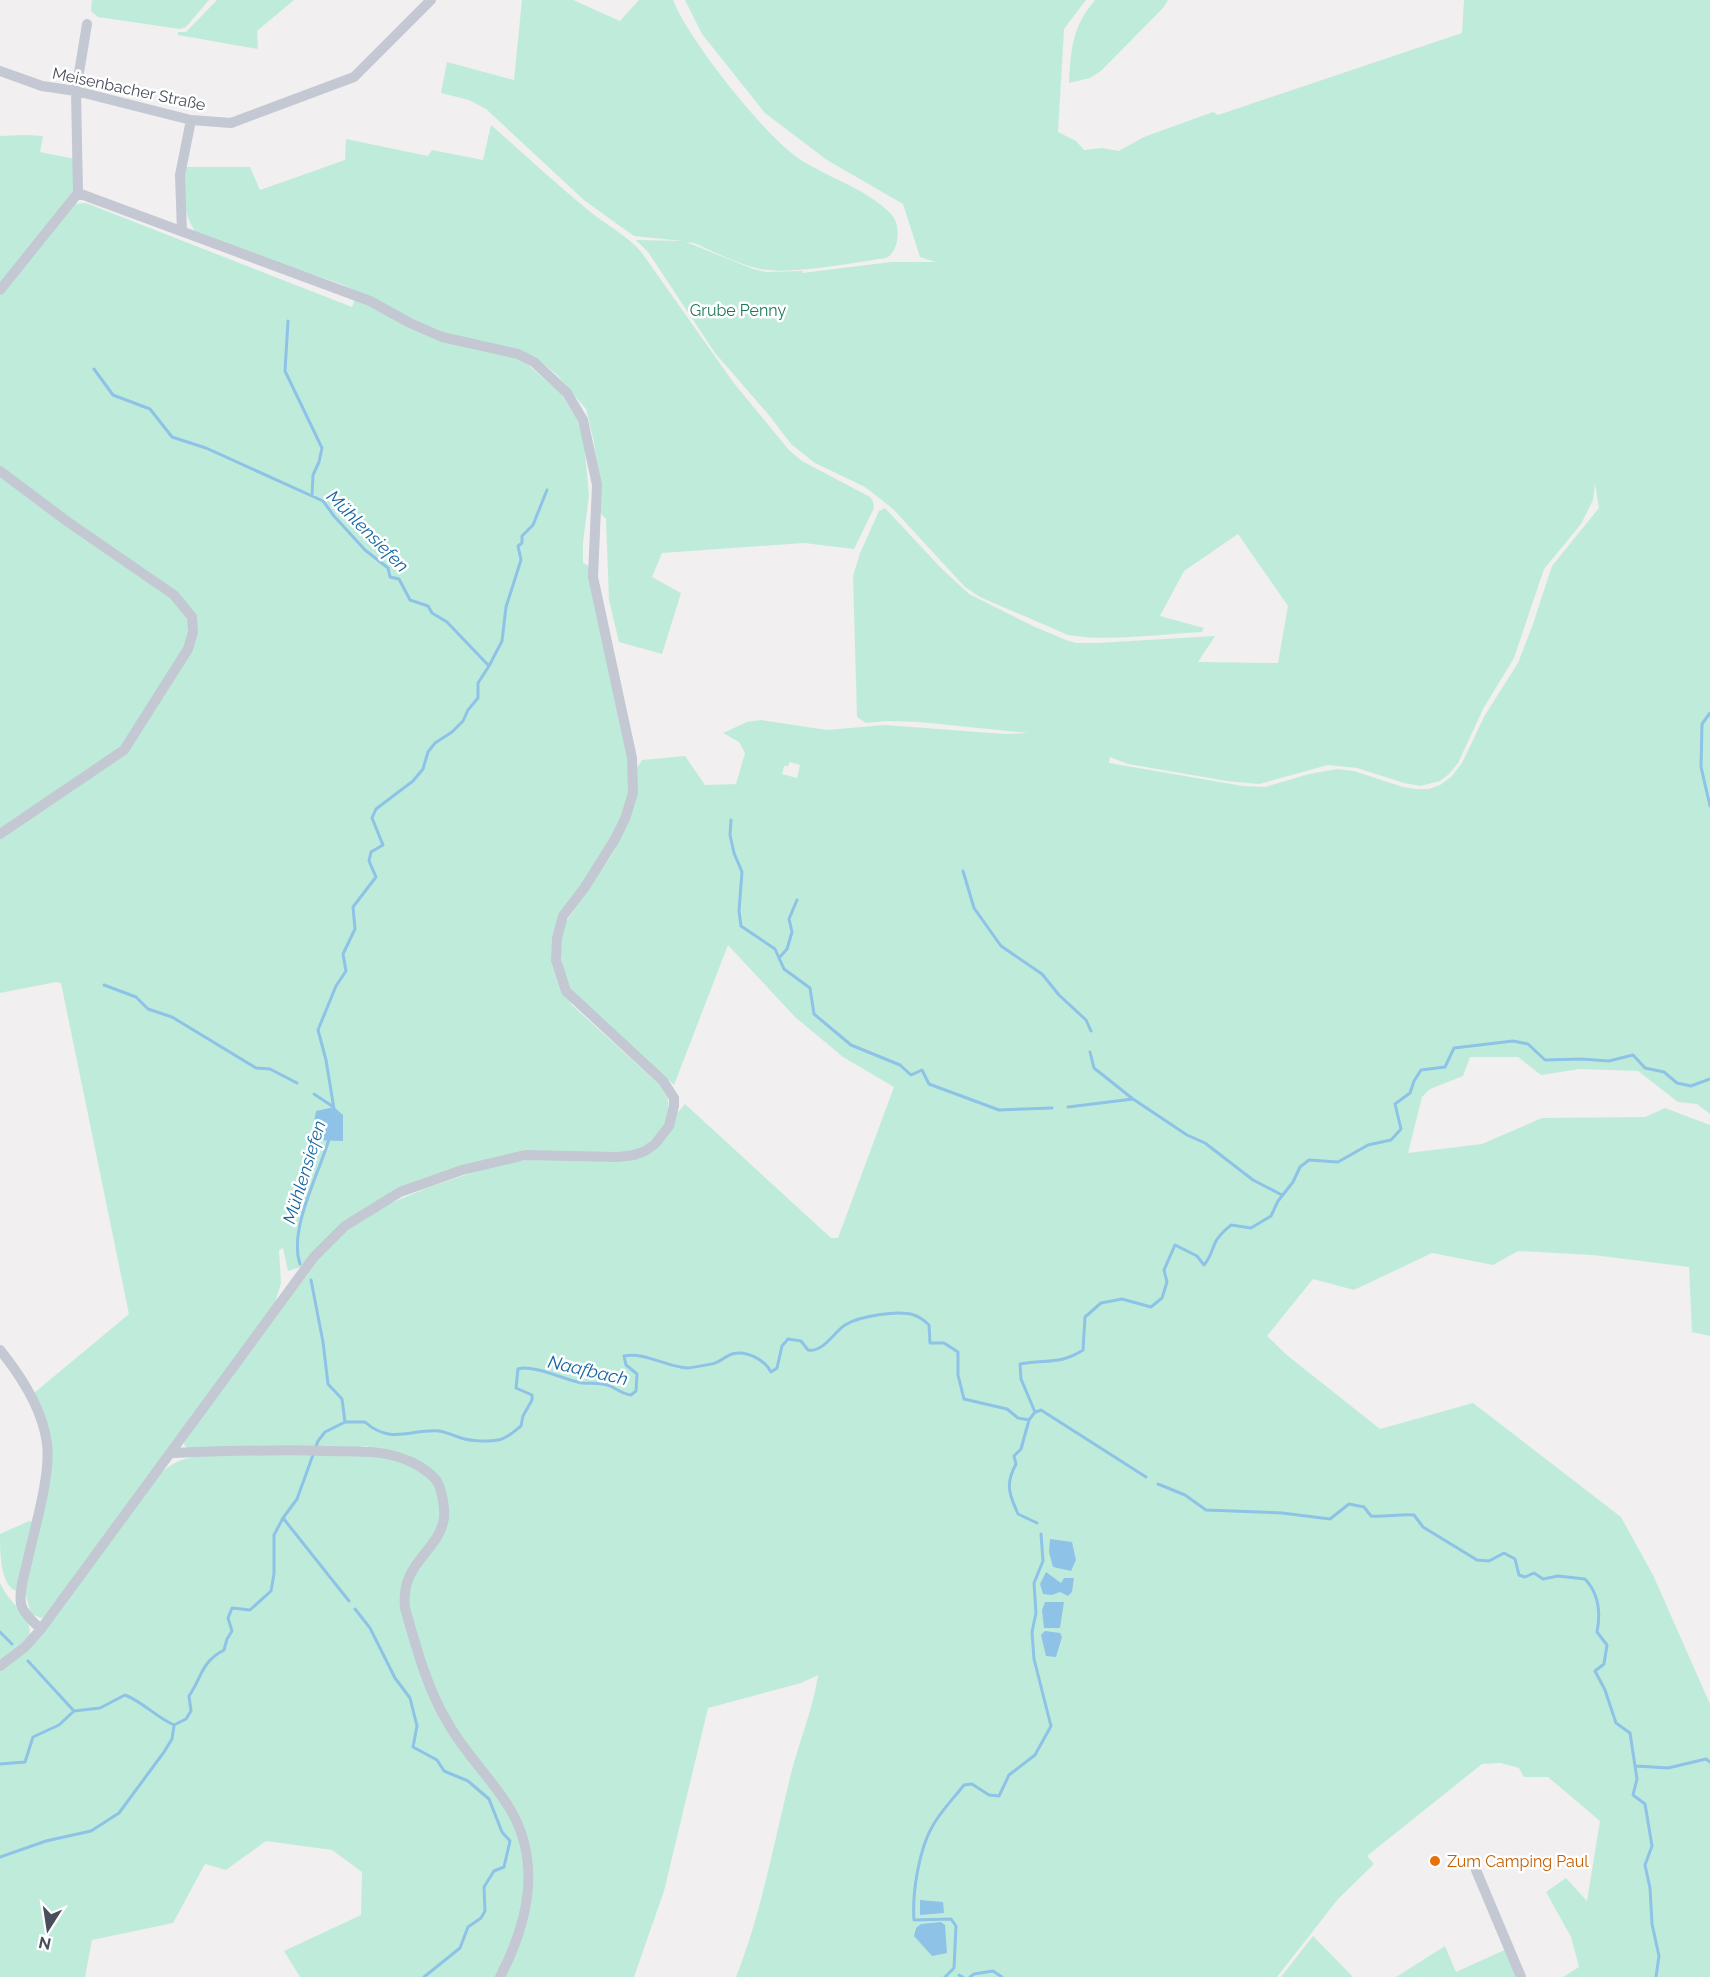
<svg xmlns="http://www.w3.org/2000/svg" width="1710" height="1977" font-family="Raleway,sans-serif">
<rect width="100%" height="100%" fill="#f1efef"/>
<!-- green -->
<path fill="#bfecda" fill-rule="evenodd" d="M 92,0 L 209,0 L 186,27 L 180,29 L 98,17 L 91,11 Z
M 217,0 L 294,0 L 257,31 L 258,49 L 178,35 L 178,32 L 186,32 Z
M 522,0 L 573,0 L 620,21 L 639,0 L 673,0 C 688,39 766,138 801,160 C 829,178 869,190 891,214 C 902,225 899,252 886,258 C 851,263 792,275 760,269 C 737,264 715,252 694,243 L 686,242 L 753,269 L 766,272 L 803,271 L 802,273 L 891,262 L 936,262 L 920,257 L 903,204 L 827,160 L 765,113 L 702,34 L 685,0 L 1086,0 L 1064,29 L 1058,132 L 1076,141 L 1084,150 L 1102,148 L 1119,151 L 1144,137 L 1213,112 L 1218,115 L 1462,33 L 1464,0 L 1710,0 L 1710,1114 L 1697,1104 L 1678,1102 L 1638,1071 L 1580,1069 L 1541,1075 L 1518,1057 L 1470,1057 L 1463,1076 L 1430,1089 L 1422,1097 L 1408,1153 L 1482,1144 L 1542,1118 L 1645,1117 L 1665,1108 L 1710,1125 L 1710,1336 L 1692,1332 L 1689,1267 L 1593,1255 L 1518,1251 L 1493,1265 L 1432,1253 L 1354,1290 L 1313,1279 L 1267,1336 L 1288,1356 L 1380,1429 L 1473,1403 L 1621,1517 L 1653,1575 L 1710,1704 L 1710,1977 L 1563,1977 L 1579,1967 L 1571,1937 L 1546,1892 L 1566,1878 L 1587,1901 L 1600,1821 L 1548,1777 L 1524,1777 L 1519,1768 L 1500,1763 L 1482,1764 L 1367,1856 L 1374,1864 L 1338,1899 L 1277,1977 L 736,1977 C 761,1914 773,1847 789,1782 C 797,1746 813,1711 818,1675 L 801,1683 L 708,1708 L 664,1891 L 634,1977 L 300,1977 L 284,1951 L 361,1915 L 362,1872 L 332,1850 L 266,1841 L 226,1870 L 205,1864 L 173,1923 L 92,1940 L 85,1977 L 0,1977 L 0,1666 L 26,1650 L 158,1476 C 169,1465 178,1460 193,1457 L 184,1444 L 185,1439 L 324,1252 L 343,1233 L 386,1205 L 427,1188 L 497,1164 L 535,1159 L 639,1157 L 685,1104 L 831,1238 L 838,1238 L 894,1087 L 843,1057 L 795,1017 L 728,945 L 674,1085 L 611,1030 L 571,990 L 564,976 L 559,945 L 566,922 L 611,856 L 630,820 L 636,769 L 642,760 L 685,756 L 705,785 L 736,784 L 745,753 L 739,742 L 723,733 L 747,722 L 761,720 L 827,730 L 885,725 L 1004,734 L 1028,733 L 919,722 L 887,721 L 866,723 L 857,717 L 853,576 L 860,553 L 879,511 L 885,508 L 941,568 L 969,594 L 1035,627 L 1066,640 L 1076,643 L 1097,643 L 1215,636 L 1198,662 L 1278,663 L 1288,606 L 1238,534 L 1184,571 L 1160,616 L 1204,628 L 1202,632 C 1159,634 1111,642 1068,635 L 980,597 L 965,587 L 894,510 L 878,497 L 865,487 L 815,463 L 791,444 L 768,414 L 715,353 L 648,252 L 636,240 L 683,241 L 634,236 L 585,201 L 486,109 L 469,100 L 441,93 L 447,62 L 514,80 ZM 1595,484 L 1599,508 L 1552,566 L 1533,624 L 1518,663 L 1485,715 L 1462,763 L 1451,777 L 1440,785 L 1429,789 L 1416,789 L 1403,787 L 1354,771 L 1337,769 L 1309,774 L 1265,787 L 1243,786 L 1109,763 L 1110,757 L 1128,764 L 1227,781 L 1259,784 L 1328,765 L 1357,768 L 1404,783 L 1420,786 L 1440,781 L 1449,774 L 1458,763 L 1483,709 L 1514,658 L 1544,569 L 1581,524 L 1593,500 ZM 790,762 L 800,765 L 797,778 L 782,774 L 784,766 L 788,766 ZM 366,1446 L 406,1455 L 335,1451 Z
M 1095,0 L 1168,0 L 1163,8 L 1101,71 L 1090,78 L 1069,83 C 1071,49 1072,27 1095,0 Z
M 491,125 C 523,153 555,183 588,210 C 606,225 627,235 642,253 L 733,382 L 789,450 L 802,461 L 870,497 L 873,501 L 874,508 L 854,549 L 804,543 L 662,553 L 652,577 L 681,593 L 662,654 L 619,642 L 609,600 L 606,519 L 599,512 L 599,486 L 594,442 L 586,409 L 557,375 L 540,361 L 441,333 L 376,300 L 341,284 L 199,236 C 181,216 185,192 185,167 L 250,167 L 260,190 L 345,160 L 346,139 L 428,156 L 432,150 L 483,160 Z
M 26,135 L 43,136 L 40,152 L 75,159 L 77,178 L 71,197 L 0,286 L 0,136 Z
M 86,203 L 352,307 L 355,299 L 405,325 L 524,361 L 561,394 L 577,419 L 584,442 L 589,495 L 583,543 L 583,563 L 589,566 L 630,771 L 629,792 L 625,813 L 555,930 L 563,992 L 572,1005 L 663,1088 L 668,1099 L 669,1113 L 664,1128 L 646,1145 L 629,1152 L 537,1153 L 390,1196 L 301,1267 L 288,1271 L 283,1248 L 279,1250 L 281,1283 L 274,1306 L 45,1616 L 41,1618 L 31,1614 L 25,1592 L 50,1470 L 34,1393 L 129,1314 L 61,983 L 56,982 L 0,993 L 0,837 L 113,754 L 0,832 L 0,296 L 73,204 Z
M 29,1521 L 34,1522 L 16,1591 C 0,1585 0,1551 0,1534 Z
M 0,1583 C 2,1587 4,1591 7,1595 C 16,1608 41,1626 24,1644 C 17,1650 8,1655 0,1661 Z
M 1313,1936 L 1353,1977 L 1281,1977 Z
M 1445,1946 L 1456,1972 L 1509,1948 L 1521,1977 L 1396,1977 Z"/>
<!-- water -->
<path fill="#8ec2e7" d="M 334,1107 L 343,1115 L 343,1141 L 311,1140 L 316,1111 Z
M 1050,1539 L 1072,1542 L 1076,1560 L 1071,1571 L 1053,1567 L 1049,1552 Z
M 1046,1572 L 1061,1583 L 1064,1578 L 1074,1578 L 1072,1592 L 1068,1596 L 1060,1592 L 1052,1595 L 1043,1594 L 1040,1584 Z
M 1045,1602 L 1064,1602 L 1060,1628 L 1044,1628 L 1042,1610 Z
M 1045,1631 L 1060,1633 L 1062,1637 L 1056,1657 L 1046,1656 L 1041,1635 Z
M 920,1900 L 943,1902 L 944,1913 L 920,1915 Z
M 941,1922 L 945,1925 L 947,1953 L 932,1956 L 914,1936 L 916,1928 L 921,1924 Z"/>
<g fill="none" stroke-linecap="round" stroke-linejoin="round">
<!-- stream -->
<path stroke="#8ec2e7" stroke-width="3" d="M 288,321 L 285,371 L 322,448 L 319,462 L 313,475 L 312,496
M 94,369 L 113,395 L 150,409 L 172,437 L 206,448 L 323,501 L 334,516 L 365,550 L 388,568 L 390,577 L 399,579 L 410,600 L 428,606 L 432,613 L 447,622 L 489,666 L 478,683 L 478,698 L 468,710 L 463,721 L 452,732 L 435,743 L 428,752 L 423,769 L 413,781 L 376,809 L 372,818 L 383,845 L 371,852 L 369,861 L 376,877 L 353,907 L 355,929 L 343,954 L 346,971 L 336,986 L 318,1030 L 326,1060 L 334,1109
M 489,666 L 502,641 L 506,607 L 521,560 L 518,546 L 522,543 L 522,536 L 533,525 L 547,490
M 1710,713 L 1702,724 L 1701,767 L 1710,806
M 731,820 L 730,835 L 734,853 L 742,872 L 739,911 L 741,926 L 775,949 L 784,969 L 810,988 L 814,1014 L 851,1045 L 900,1065 L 911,1075 L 922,1070 L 929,1084 L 999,1110 L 1052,1108
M 963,871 L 974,908 L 1001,946 L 1042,974 L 1059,995 L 1086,1020 L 1091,1031
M 779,958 L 787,949 L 792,932 L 789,919 L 797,900
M 104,985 L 136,997 L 148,1009 L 172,1017 L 256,1068 L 270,1069 L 297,1083
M 1090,1052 L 1094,1068 L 1133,1099
M 314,1094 L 332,1106
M 1068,1107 L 1133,1099 L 1187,1135 L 1205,1143 L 1253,1180 L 1282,1195
M 300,1264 C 288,1229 320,1172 330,1136
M 311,1280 L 323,1342 L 328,1384 L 342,1399 L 345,1422
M 1036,1412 L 1041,1410 L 1146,1477
M 1029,1420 L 1021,1449 L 1014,1456 L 1016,1464 C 1005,1484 1009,1494 1018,1514 L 1037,1523
M 1158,1484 L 1185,1495 L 1206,1510 L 1282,1513 L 1330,1519 L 1349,1504 L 1364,1507 L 1371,1516 C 1386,1517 1399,1514 1414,1515 L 1423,1527 L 1477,1560 L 1489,1561 L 1504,1553 L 1515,1559 L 1519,1575 L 1525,1577 L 1534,1573 L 1543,1579 L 1558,1576 L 1585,1579 C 1599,1594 1601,1612 1597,1632 L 1607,1645 L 1604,1664 L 1595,1671 L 1605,1690 L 1616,1723 L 1630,1733 L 1637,1779 L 1633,1795 L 1645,1804 L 1652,1846 L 1645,1865 L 1650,1888 L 1652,1924 L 1659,1956 L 1656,1977
M 283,1518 L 349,1601
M 355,1609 L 370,1628 L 395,1678 L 410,1698 L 417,1726 L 413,1747 L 437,1760 L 444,1771 L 468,1781 L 489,1799 L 502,1832 L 510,1841 L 504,1867 L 494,1871 L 484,1887 L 485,1911 L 481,1918 L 468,1927 L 460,1948 L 424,1977
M 0,1632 L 12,1644
M 28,1661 L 74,1711
M 0,1764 L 25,1762 L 33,1737 L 59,1725 L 74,1711 L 100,1708 L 125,1695 C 143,1702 156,1717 174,1725 L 186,1719 L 191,1711 L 189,1696 C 202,1677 201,1662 224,1650 L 227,1639 L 232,1631 L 228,1618 L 232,1608 L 250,1610 L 271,1591 L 274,1574 L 274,1535 L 283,1518 L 297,1499 L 318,1441 L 325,1432 L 345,1422 L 365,1422 C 391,1445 410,1429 439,1431 C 447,1432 454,1436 461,1438 C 471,1441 488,1442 498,1440 C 507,1439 514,1431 521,1426 L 523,1416 L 532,1400 L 532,1395 L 516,1388 L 518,1369 C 533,1364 565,1380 582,1383 C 591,1384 601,1382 610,1386 C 619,1390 622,1394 631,1395 L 636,1391 L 637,1374 L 626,1365 L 624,1356 C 646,1352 666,1367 688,1368 C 689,1368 713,1364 715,1363 C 721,1361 726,1356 732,1354 C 746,1350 764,1359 771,1372 L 777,1368 L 782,1346 L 788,1339 L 801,1341 L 808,1350 C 823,1353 834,1332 845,1325 C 859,1316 898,1310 914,1315 C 920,1317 925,1321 929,1325 L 930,1343 L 944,1343 L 958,1352 L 958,1375 L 964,1399 L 1007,1409 L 1018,1418 L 1029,1420 L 1035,1412 L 1021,1379 L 1020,1364 C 1046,1359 1060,1365 1083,1350 L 1085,1317 L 1101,1303 L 1122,1299 L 1151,1307 L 1162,1298 L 1167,1282 L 1164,1270 L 1175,1245 L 1197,1256 L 1204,1265 C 1211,1257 1212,1249 1216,1241 C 1220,1234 1225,1230 1231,1225 L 1251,1228 L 1271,1216 L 1278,1201 L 1293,1182 L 1300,1167 L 1309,1160 L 1338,1162 L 1368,1145 L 1391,1140 L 1401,1129 L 1395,1104 L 1410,1093 L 1414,1081 L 1421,1070 L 1445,1067 L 1454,1048 L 1513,1041 L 1528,1044 L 1545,1060 L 1581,1059 L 1609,1061 L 1633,1055 L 1645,1068 L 1664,1072 L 1677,1083 L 1691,1086 L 1710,1079
M 1636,1766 L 1668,1768 L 1706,1759 L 1710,1762
M 0,1857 L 46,1841 L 91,1831 L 119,1813 L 164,1752 L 172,1739 L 174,1726
M 959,1975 L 963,1977
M 945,1977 L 954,1968 L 956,1926 L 951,1919 L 914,1920 C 912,1893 919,1850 932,1827 C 940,1812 953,1799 964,1785 L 972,1784 L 989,1795 L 999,1796 L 1009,1775 L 1035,1755 L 1051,1726 L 1034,1659 L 1032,1632 L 1036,1613 L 1034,1583 L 1043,1561 L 1041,1534
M 970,1977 L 974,1974 L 993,1971 L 1002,1977"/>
<!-- street -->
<path stroke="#c3c8d3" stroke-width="10" d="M 0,71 L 42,86 L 76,91 L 191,120 L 231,123 L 354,77 L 431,0
M 182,231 L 180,175 L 191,120
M 0,290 L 78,193 L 76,91 L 87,24
M 0,471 L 68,522 L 174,595 L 192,617 L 193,632 L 188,649 L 124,750 L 0,834
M 0,1350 C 21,1376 43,1410 47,1444 C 51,1476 34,1530 27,1563 C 24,1575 19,1591 21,1604 C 23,1613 34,1623 41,1629
M 172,1453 C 224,1451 275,1449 328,1451 C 356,1452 382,1449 409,1461 C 417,1464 434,1475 438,1483 C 442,1492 445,1508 444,1518 C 439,1552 400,1562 405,1608 C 416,1646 427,1689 448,1723 C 464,1752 489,1776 507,1804 C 543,1860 529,1921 500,1977
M 0,1666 L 25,1647 L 41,1629 L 314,1257 L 345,1226 L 400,1192 L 462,1170 L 525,1155 L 618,1157 L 634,1155 L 645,1151 L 655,1144 L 669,1126 L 674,1106 L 674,1098 L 663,1081 L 566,991 L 556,960 L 557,938 L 563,916 L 585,887 L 615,839 L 625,819 L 633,793 L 632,758 L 593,577 L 597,485 L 583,420 L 567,393 L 534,362 L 518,354 L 442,337 L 410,323 L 370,301 L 78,193
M 1476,1870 L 1521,1977"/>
</g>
<!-- markers -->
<circle fill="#e8710a" stroke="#fff" stroke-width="2" cx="1435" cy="1861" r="6"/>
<g text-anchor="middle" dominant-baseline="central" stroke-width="5" stroke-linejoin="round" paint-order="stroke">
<!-- street labels -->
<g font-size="16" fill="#484e5b" stroke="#fff">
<text transform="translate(129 89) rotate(12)">Meisenbacher Straße</text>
</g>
<!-- park labels -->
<g font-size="16" fill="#1c795e" stroke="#fff">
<text x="738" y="310">Grube Penny</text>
</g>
<!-- food labels -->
<g font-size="16" fill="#c56008" stroke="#fff" text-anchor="start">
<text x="1447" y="1861">Zum Camping Paul</text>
</g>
<!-- water labels -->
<g font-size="18" font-style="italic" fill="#1466a2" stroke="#fff">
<text transform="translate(368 531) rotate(45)">Mühlensiefen</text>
<text transform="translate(304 1172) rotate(-73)">Mühlensiefen</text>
<text transform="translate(588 1370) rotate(13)">Naafbach</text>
</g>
</g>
<!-- north arrow -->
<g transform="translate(48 1929) rotate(192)" stroke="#ffffff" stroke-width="4.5" paint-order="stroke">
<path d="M0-4.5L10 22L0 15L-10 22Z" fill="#484e5b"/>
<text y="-9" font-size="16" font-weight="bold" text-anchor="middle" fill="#484e5b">N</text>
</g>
</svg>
